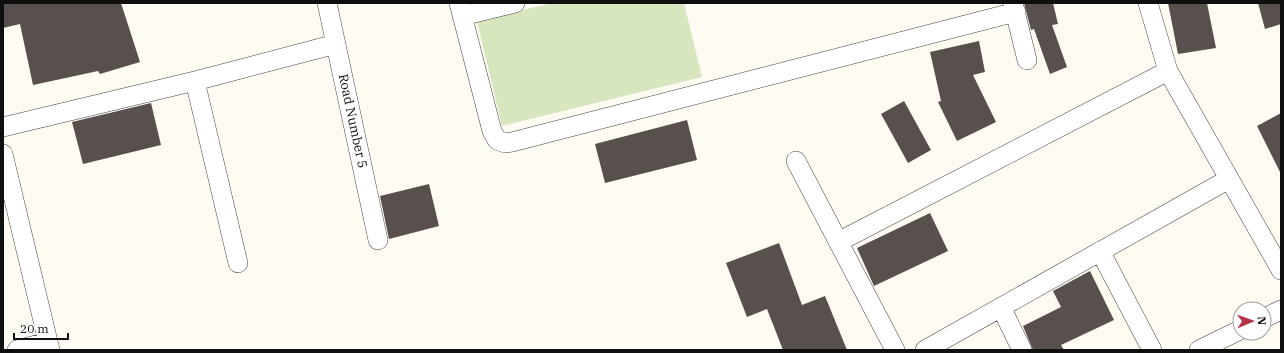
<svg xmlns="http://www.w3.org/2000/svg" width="1284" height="353" font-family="'IBM Plex Serif',serif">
<rect width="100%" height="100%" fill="#fefbf3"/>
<!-- green -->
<path fill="#d7e6bf" d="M 552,3 L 684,3 L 702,77 L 502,126 L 477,21 Z"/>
<!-- building -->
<path fill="#57504d" d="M 3,3 L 121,3 L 140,62 L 100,74 L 98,71 L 33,85 L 20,24 L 3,28 Z
M 1024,3 L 1053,3 L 1058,24 L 1052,25 L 1067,67 L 1050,74 L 1034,29 L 1031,30 Z
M 1168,3 L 1207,3 L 1216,48 L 1178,54 Z
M 1258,3 L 1281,3 L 1281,24 L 1265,29 Z
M 979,41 L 985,72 L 973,75 L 996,122 L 957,141 L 938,102 L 941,101 L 930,52 Z
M 904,101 L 931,150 L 908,163 L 881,114 Z
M 151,103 L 161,145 L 83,164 L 72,122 Z
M 1281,113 L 1281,174 L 1257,126 Z
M 687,120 L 697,160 L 605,183 L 595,144 Z
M 429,184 L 439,226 L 389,239 L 380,196 Z
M 930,213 L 948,251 L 874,286 L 857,248 Z
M 779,243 L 802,305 L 825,296 L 847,350 L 783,350 L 767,309 L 747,317 L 726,263 Z
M 1090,271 L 1114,320 L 1061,345 L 1064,350 L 1033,350 L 1023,326 L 1061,307 L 1053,291 Z"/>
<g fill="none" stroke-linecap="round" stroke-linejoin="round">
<!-- street casing -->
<g stroke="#424242" stroke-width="20">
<path id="street" d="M 327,3 L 378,240
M 459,3 L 492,131 L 497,140 L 505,143 L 512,142 L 1016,12
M 1013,3 L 1027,60
M 1148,3 L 1168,71 L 1281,270
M 462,16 L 515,3
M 195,81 L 238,263
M 3,127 L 195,81 L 336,44
M 3,154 L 50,350
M 796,161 L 895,350
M 838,242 L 1168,71
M 1100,251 L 1152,350
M 1001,307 L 1022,350
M 1264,318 L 1281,310
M 17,350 L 48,342
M 925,350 L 1229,179
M 1199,350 L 1240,330"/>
</g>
<!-- street -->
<use href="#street" stroke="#fff" stroke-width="19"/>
</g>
<g text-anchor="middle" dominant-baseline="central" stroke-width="4" stroke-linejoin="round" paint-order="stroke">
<!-- street labels -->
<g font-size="13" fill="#0f0f0f" stroke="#fff">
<text transform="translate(353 121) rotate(78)">Road Number 5</text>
</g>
</g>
<!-- border -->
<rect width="1284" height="353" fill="none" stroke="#0f0f0f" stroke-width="8"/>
<!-- north arrow -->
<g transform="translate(1252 321) rotate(88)"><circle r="19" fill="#ffffff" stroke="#9f9f9f"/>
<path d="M0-3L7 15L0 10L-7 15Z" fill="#b43346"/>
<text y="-6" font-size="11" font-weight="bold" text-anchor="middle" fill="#0f0f0f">N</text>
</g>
<!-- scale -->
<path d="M14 333v6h54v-6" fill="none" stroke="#0f0f0f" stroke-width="2"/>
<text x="20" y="333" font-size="12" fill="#0f0f0f" stroke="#ffffff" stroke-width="3" paint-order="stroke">20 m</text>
</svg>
